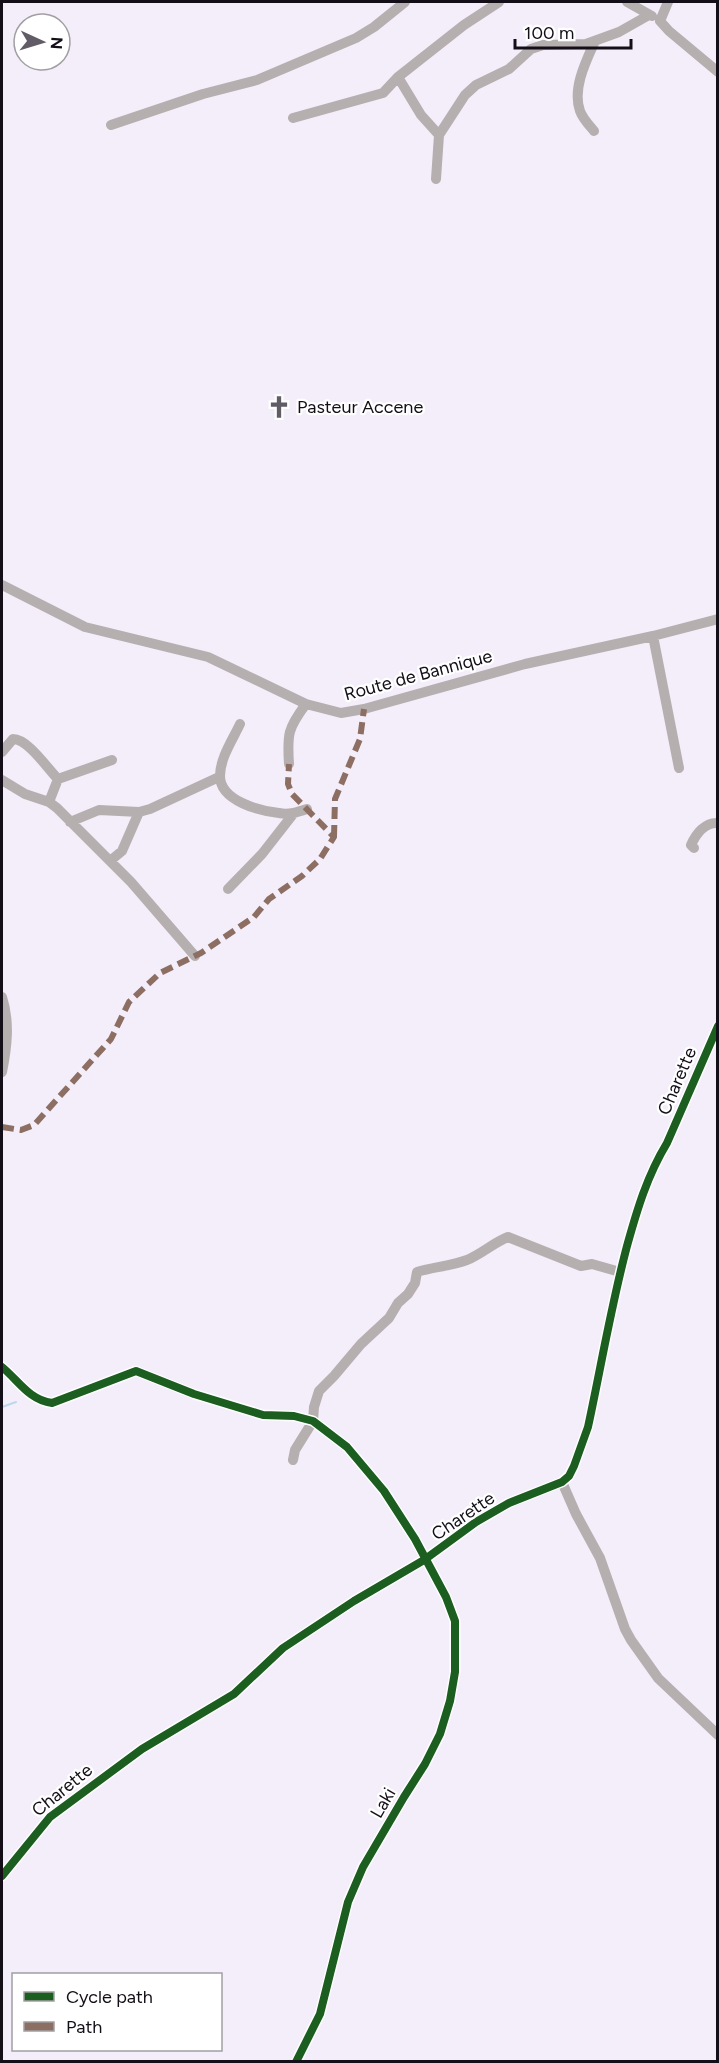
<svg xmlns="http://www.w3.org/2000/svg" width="719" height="2063" font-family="Figtree,sans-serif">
<rect width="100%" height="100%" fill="#f4eefa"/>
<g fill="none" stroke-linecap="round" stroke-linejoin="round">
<!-- stream -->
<path stroke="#bdd8e9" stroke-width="2" d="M 2,1407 L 16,1402"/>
<!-- minor -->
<path stroke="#b6afaf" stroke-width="10" d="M 627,2 L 652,16
M 668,2 L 660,21 L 669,31 L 718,72
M 398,77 L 421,115 L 439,135 L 436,179
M 293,118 L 383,93 L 398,77 L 464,25 L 499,2
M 111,125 L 203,94 L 257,80 L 356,38 L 374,27 L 405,2
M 594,131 C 589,125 583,119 580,111 C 572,89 586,61 595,41
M 439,135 L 465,95 L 476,85 L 509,69 L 531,49 L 543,45 L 586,44 L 619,32 L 649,15
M 2,585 L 85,627 L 208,657 L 306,704 L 341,713 L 364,709 L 525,664 L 653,636 L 718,619
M 653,636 L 679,768
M 240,724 C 233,739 220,758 220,776 C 220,801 260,811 279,813 C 289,815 298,812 307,809
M 2,752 L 13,739 C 28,739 47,768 58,779
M 289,764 C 287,734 288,728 306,704
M 2,780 L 25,794 L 49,802 L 57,808 L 131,882 L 195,956
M 49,802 L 58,779 L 112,760
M 70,822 L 99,810 L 139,812 L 150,809 L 219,777
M 694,848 L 691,845 C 696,834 705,822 718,823
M 110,861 L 122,851 L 139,812
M 228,889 L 262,854 L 294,813
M 2,997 C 10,1022 7,1047 2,1072
M 2,1367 C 18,1380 29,1400 52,1403 L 136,1371 L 194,1394 L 263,1415 L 294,1416 L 313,1421 L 347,1447 L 384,1491 L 415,1539 L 446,1597 L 455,1621 L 455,1672 L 450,1701 L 440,1734 L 425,1764 L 404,1797 L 363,1867 L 348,1902 L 320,2014 L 296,2062
M 293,1460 L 295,1450 L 313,1421 L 314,1407 L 319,1391 L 334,1376 L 361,1344 L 389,1318 L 398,1303 L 408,1294 L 415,1283 L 417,1272 C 433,1267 451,1266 467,1260 C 483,1253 493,1243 508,1237 L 581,1266 L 592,1264 L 620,1272
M 562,1482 L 576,1514 L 600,1558 L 625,1629 L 631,1640 L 658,1678 L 718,1735
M 2,1876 L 50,1817 L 142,1749 L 234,1694 L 283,1648 L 354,1601 L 424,1560 L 476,1522 L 509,1503 L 562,1482 L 569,1476 L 574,1466 L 588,1427 C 601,1367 611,1306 627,1246 C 637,1210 647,1176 667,1143 L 718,1026"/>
<!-- quiet -->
<path stroke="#8d6e63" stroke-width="6" stroke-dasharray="12 6" stroke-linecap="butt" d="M 334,837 L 335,799 L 360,739 L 364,709
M 2,1127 L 21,1130 L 34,1125 L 111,1039 L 129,1002 L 160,973 L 201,953 L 254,917 L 269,899 L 302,876 L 320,859 L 334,837 L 292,794 L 288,784 L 289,764"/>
<!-- cycleway casing -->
<g stroke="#fff" stroke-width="11">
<path id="cycleway" d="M 2,1367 C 18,1380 29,1400 52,1403 L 136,1371 L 194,1394 L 263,1415 L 294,1416 L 313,1421 L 347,1447 L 384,1491 L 415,1539 L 446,1597 L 455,1621 L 455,1672 L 450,1701 L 440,1734 L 425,1764 L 404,1797 L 363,1867 L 348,1902 L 320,2014 L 296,2062
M 2,1876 L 50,1817 L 142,1749 L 234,1694 L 283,1648 L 354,1601 L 424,1560 L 476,1522 L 509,1503 L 562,1482 L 569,1476 L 574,1466 L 588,1427 C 601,1367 611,1306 627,1246 C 637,1210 647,1176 667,1143 L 718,1026"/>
</g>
<!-- cycleway -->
<use href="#cycleway" stroke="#1b5e20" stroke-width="8"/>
</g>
<!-- icons -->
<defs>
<g id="church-bare" transform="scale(1.8)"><path d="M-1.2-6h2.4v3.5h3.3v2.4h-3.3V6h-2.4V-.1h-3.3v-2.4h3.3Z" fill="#625c66" stroke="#fff" stroke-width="2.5" paint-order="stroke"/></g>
</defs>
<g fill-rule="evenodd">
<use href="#church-bare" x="279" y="407"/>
</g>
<g text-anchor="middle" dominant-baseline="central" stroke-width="4.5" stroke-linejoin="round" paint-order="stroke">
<!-- poi labels -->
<g font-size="18" fill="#130e17" stroke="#fff" text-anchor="start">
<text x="297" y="407">Pasteur Accene</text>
</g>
<!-- street labels -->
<g font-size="18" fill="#130e17" stroke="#fff">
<text transform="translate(418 675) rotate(-15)">Route de Bannique</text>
<text transform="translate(677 1081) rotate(-67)">Charette</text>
<text transform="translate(463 1516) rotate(-34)">Charette</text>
<text transform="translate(62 1790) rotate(-39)">Charette</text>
<text transform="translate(383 1803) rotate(-60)">Laki</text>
</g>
</g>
<!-- border -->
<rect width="719" height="2063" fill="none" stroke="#130e17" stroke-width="6"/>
<!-- legend -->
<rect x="12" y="1973" width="210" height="78" fill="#ffffff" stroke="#a19fa2" stroke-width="1.5"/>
<rect x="24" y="1992" width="30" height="9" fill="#1b5e20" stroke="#a19fa2" stroke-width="1.5"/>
<text x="66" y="2003" font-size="18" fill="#130e17">Cycle path</text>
<rect x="24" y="2022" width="30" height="9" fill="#8d6e63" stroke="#a19fa2" stroke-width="1.5"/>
<text x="66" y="2033" font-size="18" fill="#130e17">Path</text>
<!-- north arrow -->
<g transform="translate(42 42) rotate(94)"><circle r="28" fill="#ffffff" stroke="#a19fa2" stroke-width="1.5"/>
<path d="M0-4.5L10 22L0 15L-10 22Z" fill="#625c66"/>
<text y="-9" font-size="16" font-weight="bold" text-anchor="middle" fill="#130e17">N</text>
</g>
<!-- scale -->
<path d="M515 39v9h116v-9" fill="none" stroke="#130e17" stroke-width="3"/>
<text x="524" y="39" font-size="18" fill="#130e17" stroke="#ffffff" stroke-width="4.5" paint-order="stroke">100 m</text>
</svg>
